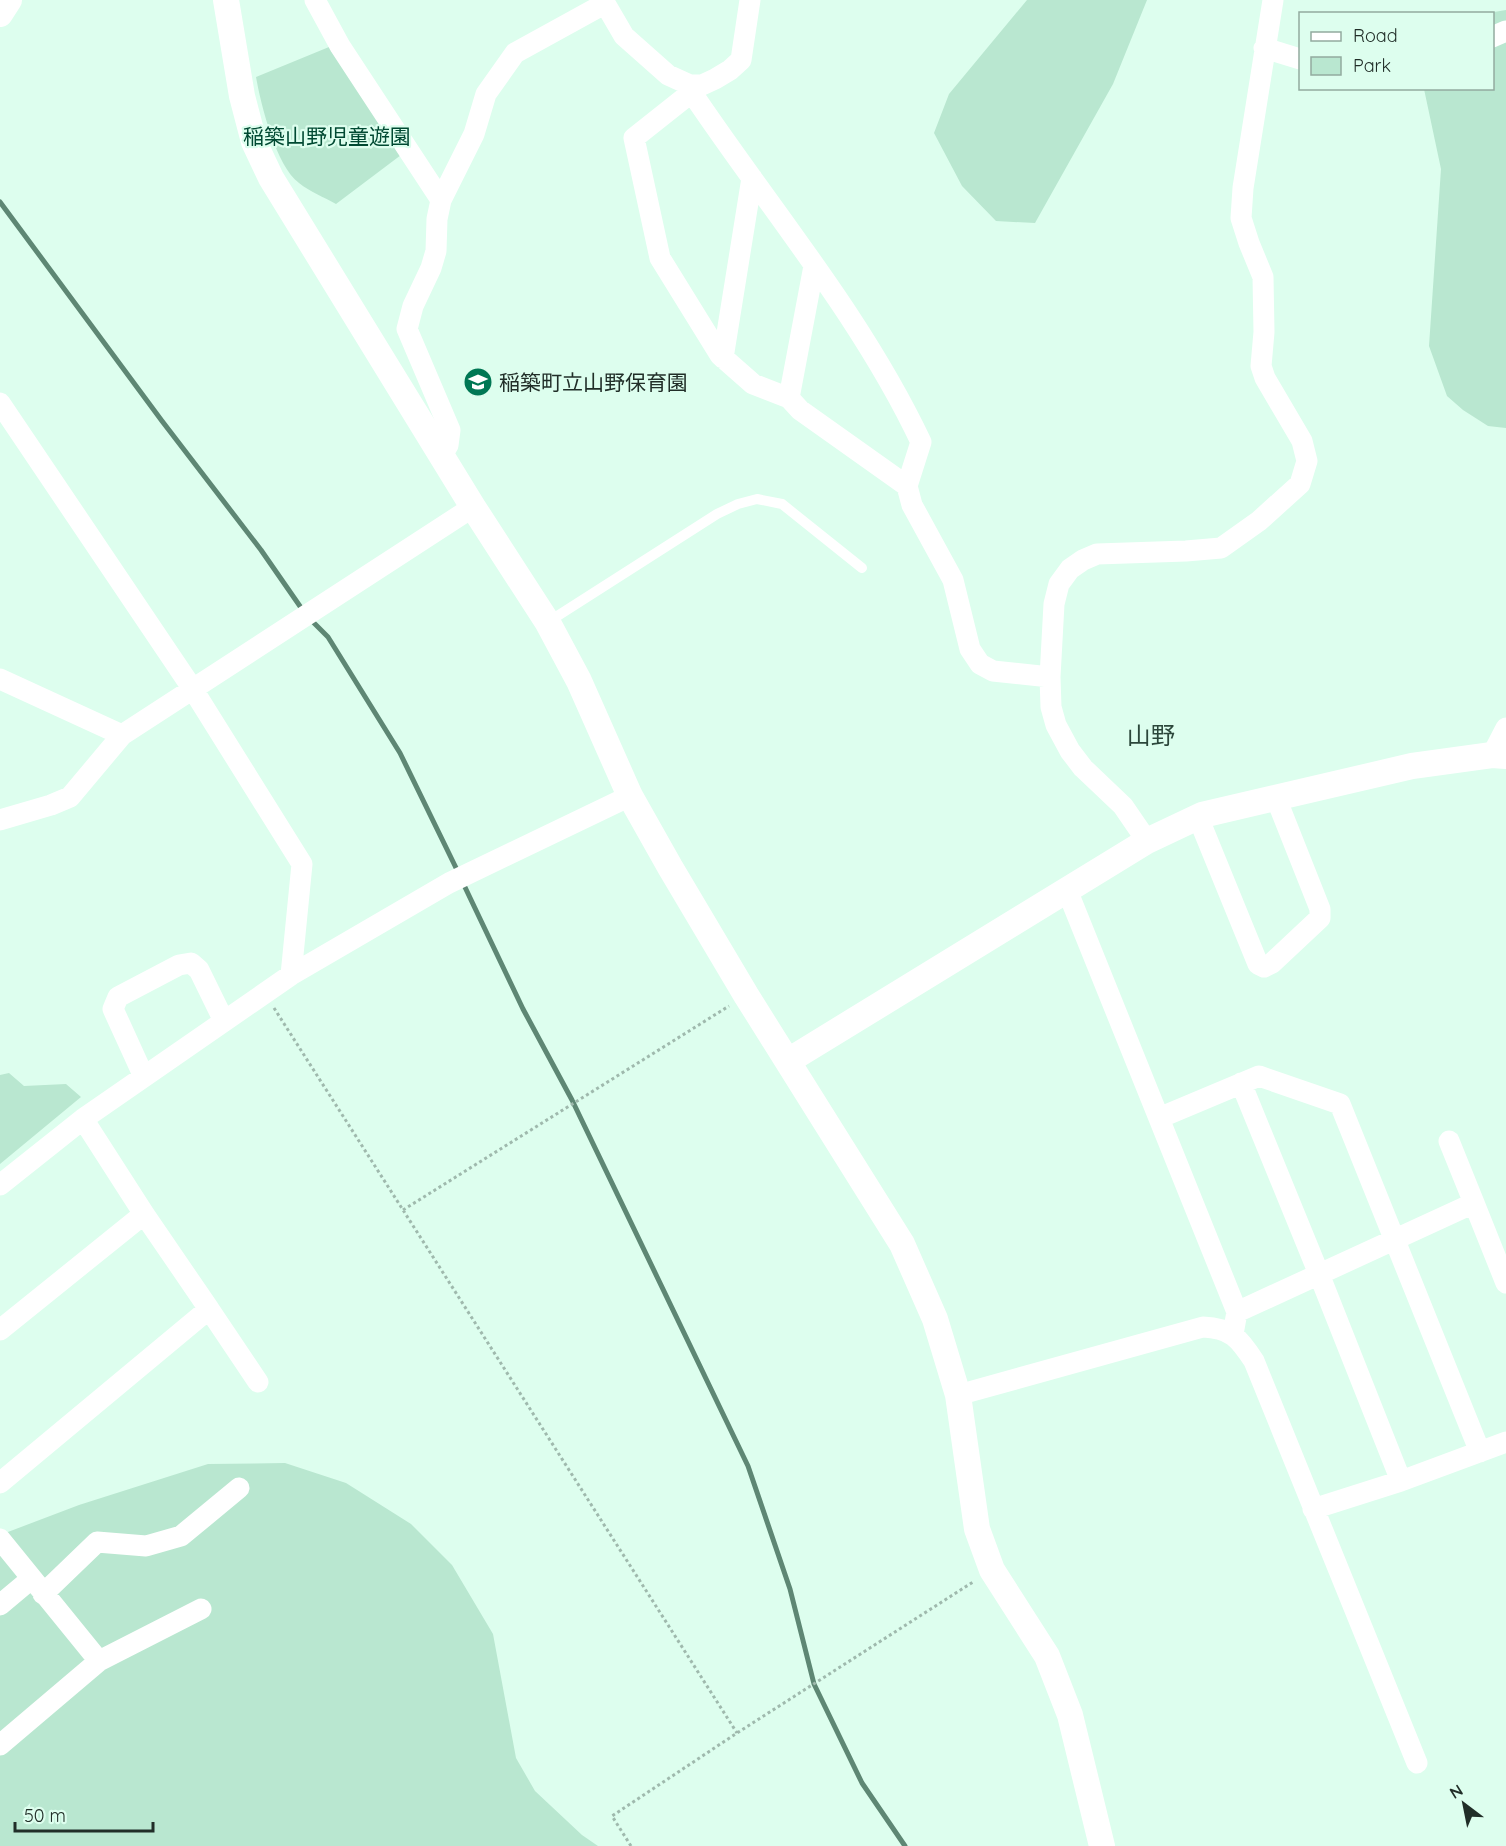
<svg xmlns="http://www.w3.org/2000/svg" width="1506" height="1846" font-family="Quicksand,'Noto Sans JP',sans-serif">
<rect width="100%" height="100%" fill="#ddfeee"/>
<!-- green -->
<path fill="#b9e7d0" d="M 1027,0 L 1147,0 L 1113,84 L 1035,223 L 996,221 L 962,186 L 934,133 L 949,94 Z
M 1506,10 L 1506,428 L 1488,426 L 1463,410 L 1447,396 L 1429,346 L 1441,169 L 1424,89 L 1492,88 L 1492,14 L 1488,13 Z
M 329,47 L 401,155 L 336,204 C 324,197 310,192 299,183 C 276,166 261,105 256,77 Z
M 9,1073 L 24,1086 L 66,1084 L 81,1097 L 0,1164 L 0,1075 Z
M 285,1463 L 346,1483 L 411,1524 L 452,1565 L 493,1634 L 516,1758 L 535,1791 L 582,1835 L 598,1846 L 0,1846 L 0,1535 L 79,1505 L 208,1464 Z"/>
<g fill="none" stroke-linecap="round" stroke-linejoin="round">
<!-- stream -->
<path stroke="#5e8774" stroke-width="5" d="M 0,202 L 162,421 L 261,550 L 304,612
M 310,619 L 328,637 L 400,753 L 459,874
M 463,883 L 523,1009 L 572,1100 L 748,1466 L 790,1589 L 814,1684 L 862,1783 L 905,1846"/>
<!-- path -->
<path stroke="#9fb9ad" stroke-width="3" stroke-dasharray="3 3" stroke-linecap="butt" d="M 274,1008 L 737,1733
M 403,1210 L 729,1006
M 631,1846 L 612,1816 L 737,1733 L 973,1582"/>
<!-- service -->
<path stroke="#fff" stroke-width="10" d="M 548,622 L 717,514 L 738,504 L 757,499 L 782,504 L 862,568"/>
<!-- minor -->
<path stroke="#fff" stroke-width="21" d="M 315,0 L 340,46 L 441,200
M 603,0 L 624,36 L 668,75 L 690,85 L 702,85 L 715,79 L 730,70 L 741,60 L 750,0
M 1492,37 L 1506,31
M 1264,48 L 1300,59
M 686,84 C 765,203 860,313 921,442 L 907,486 L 912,505 L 953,580 L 970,649 L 980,664 L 993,671 L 1050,677
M 692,92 L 634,138 L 660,258 L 720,355 L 753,384 L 789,398 L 800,410 L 907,486
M 723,358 L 752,178
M 789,398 L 814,266
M 0,403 L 192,688 L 302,864 L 291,975 L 83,1119 L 0,1185
M 442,455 L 448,445 L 450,430 L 407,329 L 413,306 L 431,268 L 436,251 L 437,219 L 441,200 L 474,134 L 486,94 L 515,53 L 604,4
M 0,679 L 122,735
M 1492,755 L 1506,728
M 1198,817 L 1258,964 L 1264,967 L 1272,963 L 1320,918 L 1320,909 L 1276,798
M 0,820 L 51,805 L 70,797 L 122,735 L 473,507
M 1147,841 L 1123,806 L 1083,768 L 1070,751 L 1056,725 L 1051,707 L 1050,677 L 1054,604 L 1059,584 L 1070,569 L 1083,560 L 1097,554 L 1186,551 L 1221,548 L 1259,521 L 1300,484 L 1307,461 L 1302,441 L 1265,378 L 1261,366 L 1264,332 L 1263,277 L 1249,243 L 1241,218 L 1243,188 L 1273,0
M 1067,890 L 1237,1312 L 1233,1334
M 291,975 L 449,883 L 630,796
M 144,1077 L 113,1009 L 118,997 L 179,965 L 191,963 L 199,970 L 224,1021
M 1241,1083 L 1319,1274 L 1401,1481
M 1159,1118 L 1259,1076 L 1340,1104 L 1480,1452
M 1449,1141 L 1474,1203
M 209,1309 L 258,1382
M 1237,1312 L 1474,1203 L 1506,1283
M 0,1330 L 144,1214
M 958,1395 L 1203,1327 C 1231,1328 1239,1338 1254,1361 L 1417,1763
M 0,1483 L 209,1309 L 144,1214 L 83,1119
M 1313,1509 L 1401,1481 L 1506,1442
M 0,1539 L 99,1661 L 0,1745
M 43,1594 L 97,1542 L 146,1546 L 181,1536 L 239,1488
M 0,1605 L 31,1579
M 99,1661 L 201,1609"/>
<!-- tertiary -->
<path stroke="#fff" stroke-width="26" d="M 226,0 L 242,96 L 254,142 L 271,178 L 473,507 L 548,623 L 579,681 L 630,796 L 670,867 L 746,995 L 902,1244 L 935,1319 L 958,1395 L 977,1529 L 992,1570 L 1047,1656 L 1070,1715 L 1102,1846
M 0,14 L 9,0
M 788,1061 L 1147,841 L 1202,815 L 1412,766 L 1492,755 L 1506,756"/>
</g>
<!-- icons -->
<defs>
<g id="school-disc" transform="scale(1.5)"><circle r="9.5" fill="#007754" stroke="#ddfeee"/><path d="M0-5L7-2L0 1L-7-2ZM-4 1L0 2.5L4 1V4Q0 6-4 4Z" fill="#fff"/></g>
</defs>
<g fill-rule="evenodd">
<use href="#school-disc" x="478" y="382"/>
</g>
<g text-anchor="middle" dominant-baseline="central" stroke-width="4.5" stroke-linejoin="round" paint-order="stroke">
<!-- park labels -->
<g font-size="21" fill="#004932" stroke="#ddfeee">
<text x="327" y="136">稲築山野児童遊園</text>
</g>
<!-- poi labels -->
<g font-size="21" fill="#212e28" stroke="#ddfeee" text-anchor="start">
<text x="499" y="382">稲築町立山野保育園</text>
</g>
<!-- quarter labels -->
<g font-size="24" fill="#2c473b" stroke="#ddfeee">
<text x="1151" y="735">山野</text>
</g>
</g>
<!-- legend -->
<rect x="1299" y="12" width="195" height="78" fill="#ddfeee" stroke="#92ab9f" stroke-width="1.5"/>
<rect x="1311" y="32" width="30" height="9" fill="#ffffff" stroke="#92ab9f" stroke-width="1.5"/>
<text x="1353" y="42" font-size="18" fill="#212e28">Road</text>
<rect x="1311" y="57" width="30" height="18" fill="#b9e7d0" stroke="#92ab9f" stroke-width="1.5"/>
<text x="1353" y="72" font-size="18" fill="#212e28">Park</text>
<!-- north arrow -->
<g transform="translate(1464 1804) rotate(328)" stroke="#ddfeee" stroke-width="4.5" paint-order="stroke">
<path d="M0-4.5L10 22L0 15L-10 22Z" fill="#212e28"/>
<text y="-9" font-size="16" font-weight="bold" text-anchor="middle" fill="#212e28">N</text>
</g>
<!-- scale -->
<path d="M15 1822v9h138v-9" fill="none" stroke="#212e28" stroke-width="3"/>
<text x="24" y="1822" font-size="18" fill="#212e28" stroke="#ddfeee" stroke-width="4.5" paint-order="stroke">50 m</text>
</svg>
